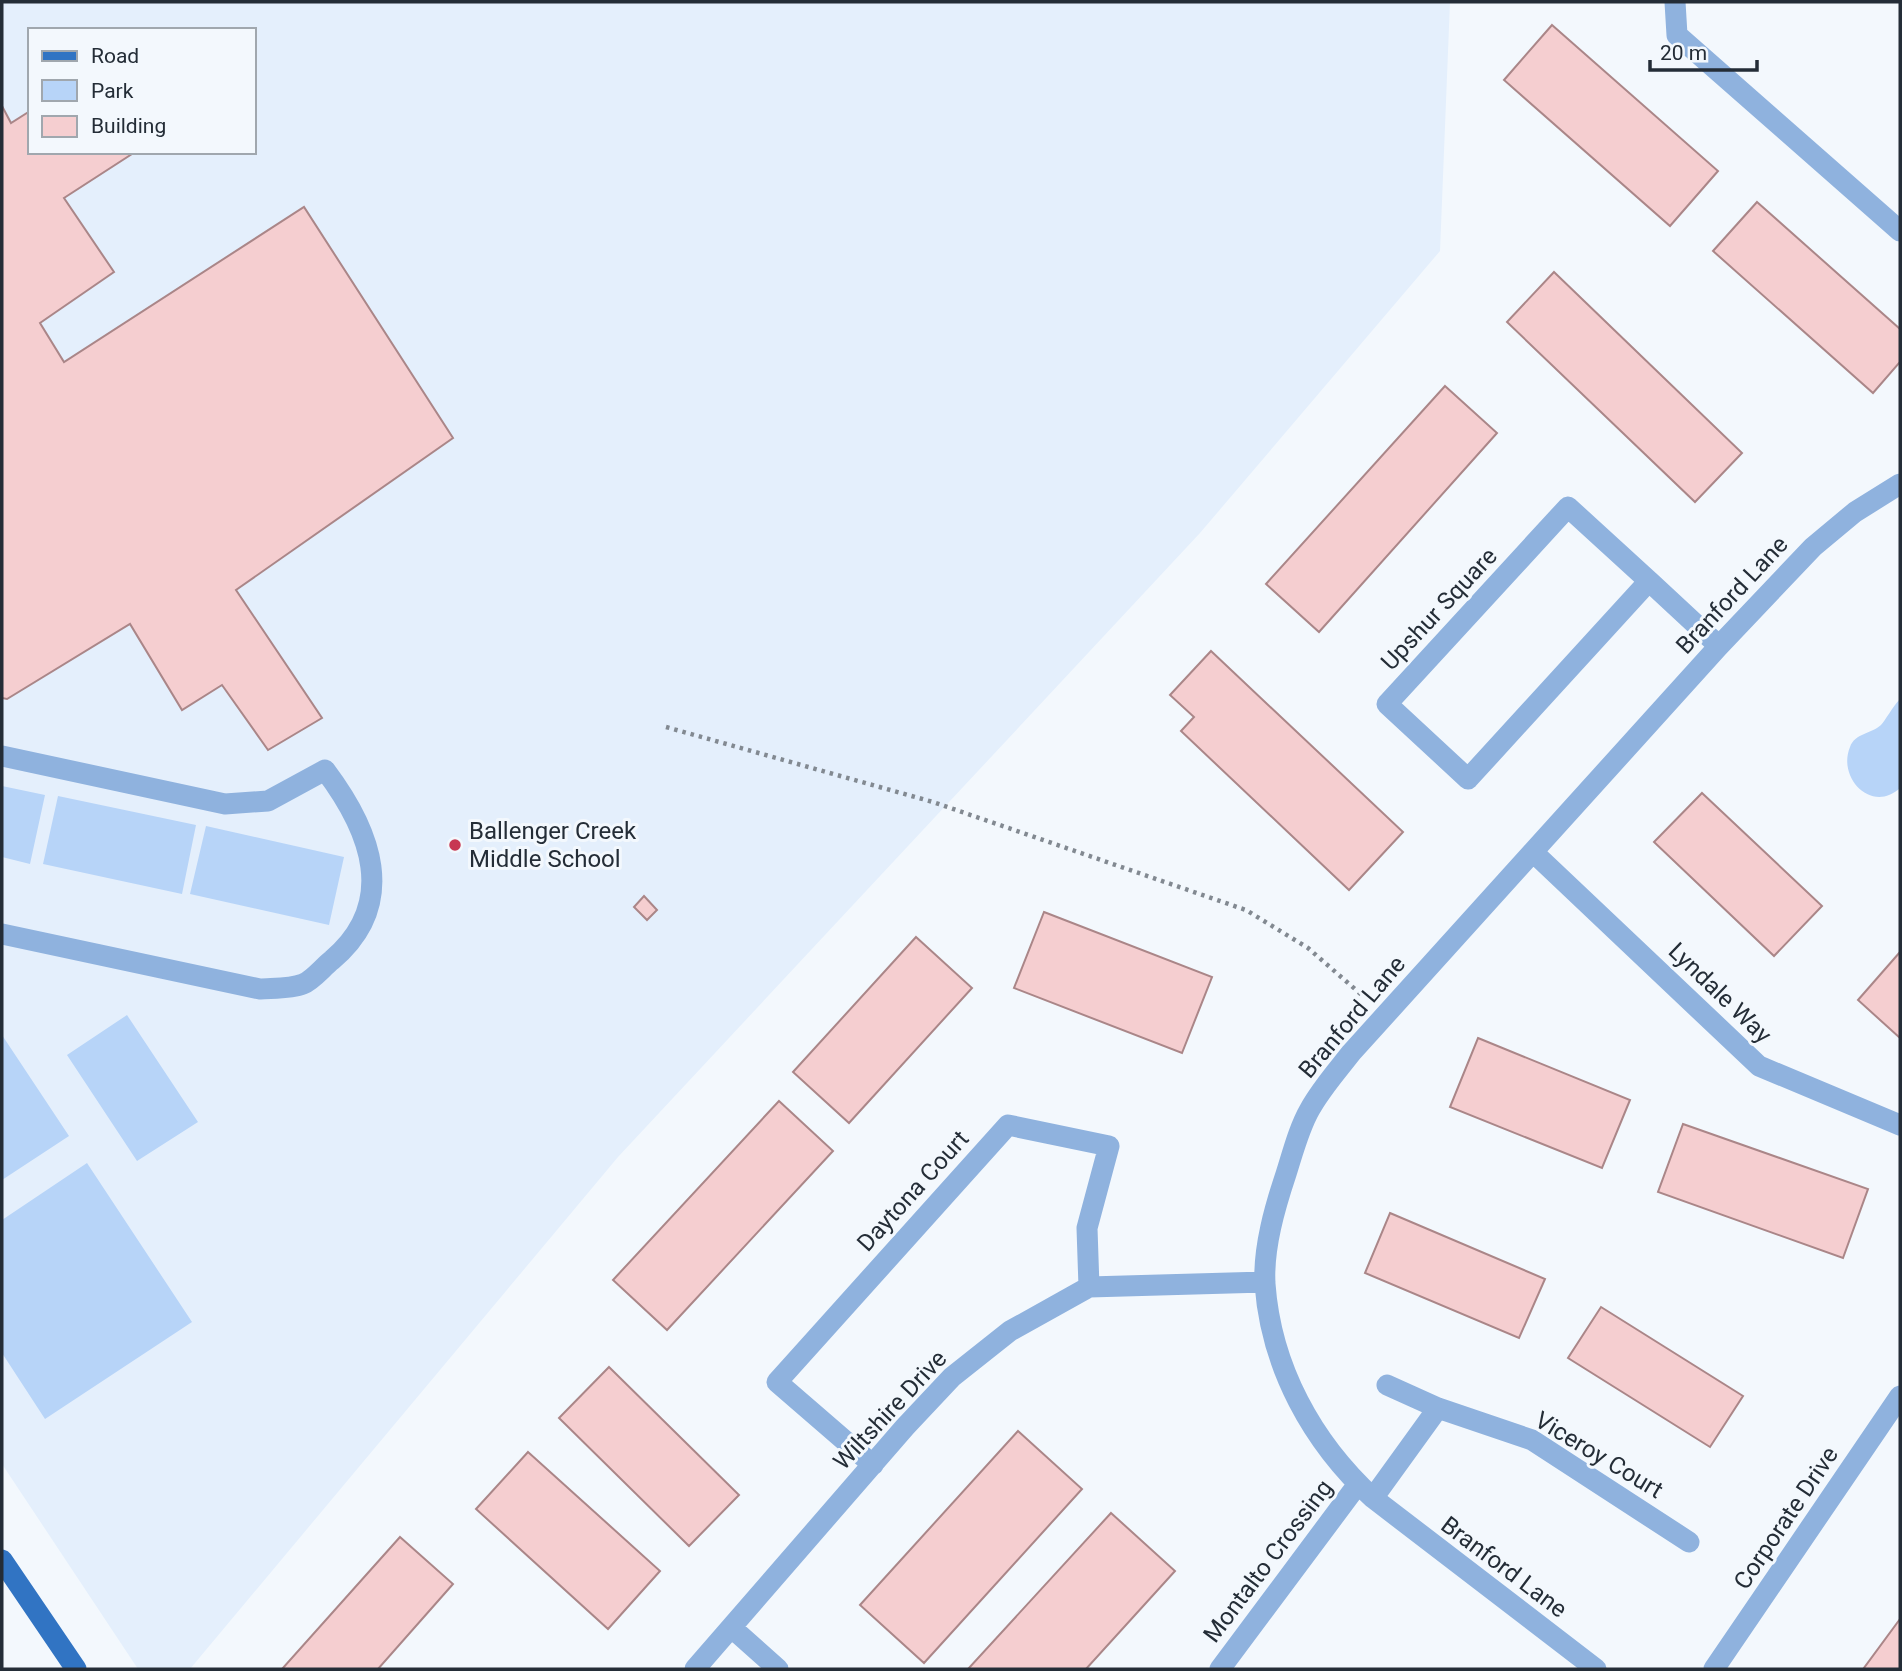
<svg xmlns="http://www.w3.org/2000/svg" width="1902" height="1671" font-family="Roboto,sans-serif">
<rect width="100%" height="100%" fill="#f3f8fd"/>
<!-- built -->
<path fill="#e4effc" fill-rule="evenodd" d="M 2,2 L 1450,2 L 1440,251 L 1200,533 L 618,1157 L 190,1669 L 138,1669 L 2,1464 ZM 30,30 L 254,30 L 254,152 L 30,152 Z"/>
<!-- green -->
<path fill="#b7d4f8" d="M 1900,699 L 1900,788 C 1872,814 1837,778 1850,747 C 1855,733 1871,734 1881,725 C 1885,721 1893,706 1900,699 Z
M 2,786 L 45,795 L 30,864 L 2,857 Z
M 58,796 L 196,825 L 182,894 L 43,864 Z
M 206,826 L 344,857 L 329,925 L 190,894 Z
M 127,1015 L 198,1122 L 137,1161 L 67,1055 Z
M 2,1035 L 69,1136 L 2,1180 Z
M 87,1163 L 192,1322 L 45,1419 L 2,1353 L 2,1220 Z"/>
<!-- building -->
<path fill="#f5ced0" stroke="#aa8688" stroke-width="2" d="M 1552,25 L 1718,171 L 1670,226 L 1504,80 Z
M 2,106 L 11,123 L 30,111 L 30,152 L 135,152 L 64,198 L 114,272 L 40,323 L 64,362 L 304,207 L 453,438 L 236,590 L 322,718 L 268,750 L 222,685 L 182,710 L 130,624 L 7,699 L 2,698 Z
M 1757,202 L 1900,329 L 1900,362 L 1873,393 L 1713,251 Z
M 1554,272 L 1742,453 L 1695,502 L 1507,322 Z
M 1445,386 L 1497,433 L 1319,632 L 1266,584 Z
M 1211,651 L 1403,832 L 1349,890 L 1181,731 L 1194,717 L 1170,695 Z
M 1702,793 L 1822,906 L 1774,956 L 1654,842 Z
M 644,896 L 657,910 L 647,920 L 634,907 Z
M 1044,912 L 1212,977 L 1182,1053 L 1014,988 Z
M 916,937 L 972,988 L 849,1123 L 793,1072 Z
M 1900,952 L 1900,1038 L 1858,1000 Z
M 1478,1038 L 1630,1100 L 1602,1168 L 1450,1107 Z
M 779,1101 L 833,1151 L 667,1330 L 613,1280 Z
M 1683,1124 L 1868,1189 L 1843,1258 L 1658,1192 Z
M 1390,1213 L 1545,1279 L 1519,1338 L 1365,1273 Z
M 1601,1307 L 1743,1396 L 1710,1447 L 1568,1358 Z
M 609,1367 L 739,1495 L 689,1546 L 559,1418 Z
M 1018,1431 L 1082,1489 L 924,1663 L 860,1605 Z
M 528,1452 L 660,1571 L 608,1629 L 476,1509 Z
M 1111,1513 L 1175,1571 L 1086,1669 L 968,1669 Z
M 400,1537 L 453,1584 L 378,1669 L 282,1669 Z
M 1900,1619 L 1900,1669 L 1866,1669 L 1864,1668 Z"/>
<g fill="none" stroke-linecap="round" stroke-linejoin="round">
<!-- path -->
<path stroke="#828991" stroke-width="4.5" stroke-dasharray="3.5 5" stroke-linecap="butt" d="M 666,727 L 933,802 L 1246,910 L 1308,948 L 1363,996"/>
<!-- minor -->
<path stroke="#8fb2de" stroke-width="21" d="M 1675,2 L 1677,35 L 1900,231
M 1649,581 L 1568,507 L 1387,704 L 1468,779 L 1649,581 L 1719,646
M 2,756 L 225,804 L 268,801 L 325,770 C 371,831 399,903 332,960 C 323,967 313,980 303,984 C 291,989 272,988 260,989 L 2,934
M 1533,852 L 1759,1066 L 1900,1125
M 1387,1385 L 1438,1408 L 1532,1440 L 1689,1542
M 873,1465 L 777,1382 L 1008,1125 L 1109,1146 L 1087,1228 L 1089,1287
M 1373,1498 L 1438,1408
M 732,1628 L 778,1669
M 695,1669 L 905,1427 L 952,1377 L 1010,1331 L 1089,1287 L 1265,1282
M 1220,1669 L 1358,1484
M 1596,1669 L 1373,1498 C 1312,1442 1271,1367 1265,1284 C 1263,1248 1275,1207 1286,1174 C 1293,1152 1299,1128 1310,1109 C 1321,1089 1337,1071 1351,1053 L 1719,646 L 1813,547 L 1855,512 L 1900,484
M 1714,1669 L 1900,1396"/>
<!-- major -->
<path stroke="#3174c3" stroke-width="21" d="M 2,1560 L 76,1669"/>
</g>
<!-- markers -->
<circle fill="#c73752" stroke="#f3f8fd" stroke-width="2.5" cx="455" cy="845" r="7"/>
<g text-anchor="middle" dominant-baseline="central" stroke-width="6" stroke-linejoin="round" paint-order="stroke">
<!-- street labels -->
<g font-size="24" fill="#242d37" stroke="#f3f8fd">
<text transform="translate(1732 595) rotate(-47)">Branford Lane</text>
<text transform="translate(1439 609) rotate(-47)">Upshur Square</text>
<text transform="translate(1720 993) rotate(44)">Lyndale Way</text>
<text transform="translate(1352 1017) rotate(-50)">Branford Lane</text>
<text transform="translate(913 1191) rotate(-48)">Daytona Court</text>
<text transform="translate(890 1410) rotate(-47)">Wiltshire Drive</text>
<text transform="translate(1599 1455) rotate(31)">Viceroy Court</text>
<text transform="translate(1786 1518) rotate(-56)">Corporate Drive</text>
<text transform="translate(1268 1561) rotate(-53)">Montalto Crossing</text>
<text transform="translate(1504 1567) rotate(37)">Branford Lane</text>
</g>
<!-- poi labels -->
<g font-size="24" fill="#242d37" stroke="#f3f8fd" text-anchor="start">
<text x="469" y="831">Ballenger Creek<tspan x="469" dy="28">Middle School</tspan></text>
</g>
</g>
<!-- border -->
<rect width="1902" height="1671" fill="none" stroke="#242d37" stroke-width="7"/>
<!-- legend -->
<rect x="28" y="28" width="228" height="126" fill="#f3f8fd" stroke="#a0a7ae" stroke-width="2"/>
<rect x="42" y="51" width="35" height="10" fill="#3174c3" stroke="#a0a7ae" stroke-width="2"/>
<text x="91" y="63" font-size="21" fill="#242d37">Road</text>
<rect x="42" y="80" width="35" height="21" fill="#b7d4f8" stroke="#a0a7ae" stroke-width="2"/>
<text x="91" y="98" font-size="21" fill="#242d37">Park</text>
<rect x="42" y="116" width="35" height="21" fill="#f5ced0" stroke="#a0a7ae" stroke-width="2"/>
<text x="91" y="133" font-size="21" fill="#242d37">Building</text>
<!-- scale -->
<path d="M1650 60v10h107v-10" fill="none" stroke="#242d37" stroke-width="3.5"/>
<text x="1660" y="60" font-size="21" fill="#242d37" stroke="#f3f8fd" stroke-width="5" paint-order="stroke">20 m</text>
</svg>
